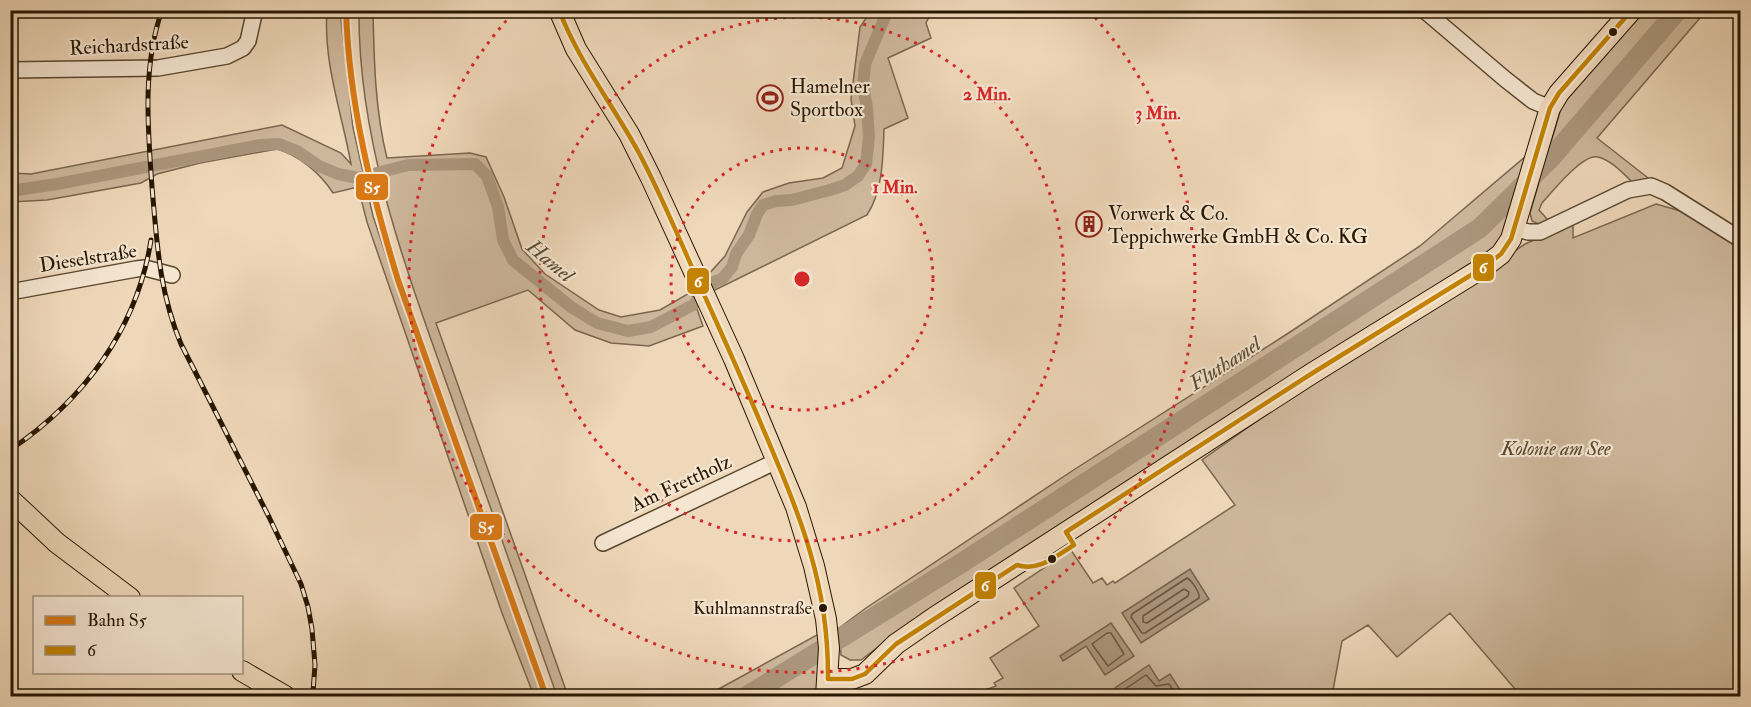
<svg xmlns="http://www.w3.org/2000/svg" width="1751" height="707" font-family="'IM FELL Double Pica',serif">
<rect width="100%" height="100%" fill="#efd8ba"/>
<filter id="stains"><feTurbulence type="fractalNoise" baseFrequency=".00333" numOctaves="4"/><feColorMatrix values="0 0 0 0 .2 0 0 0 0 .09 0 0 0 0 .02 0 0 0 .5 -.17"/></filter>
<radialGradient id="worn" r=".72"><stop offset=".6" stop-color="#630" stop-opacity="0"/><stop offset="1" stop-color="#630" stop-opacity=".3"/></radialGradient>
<!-- green -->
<path fill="#cdb79b" stroke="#7a674e" stroke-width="1.5" d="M 327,11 L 340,11 L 353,128 L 373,216 L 401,300 L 542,696 L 534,696 L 502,613 L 367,222 L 358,187 L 333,193 C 321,174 299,155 277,149 L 200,163 L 157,174 L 141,183 L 47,200 L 11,202 L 11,173 L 31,174 L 282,125 L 341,153 L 351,164 C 342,114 323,62 327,11 Z
M 359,11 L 373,11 C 374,59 375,111 387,158 L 470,153 L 486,157 L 504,197 L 522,249 L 545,274 L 599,310 L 621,317 L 660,310 L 691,292 L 703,326 L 649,346 L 611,343 L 575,330 L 528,290 L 436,323 L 568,696 L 557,696 C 521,595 486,494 450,393 C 406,269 358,143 359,11 Z
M 871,11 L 932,11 L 926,23 L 931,38 L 888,58 L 908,118 L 884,129 C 883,158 883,190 867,215 L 715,290 L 708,275 L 725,256 L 747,212 L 763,192 L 789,183 L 823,178 L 842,168 L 855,126 L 851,99 L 860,27 Z
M 1641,11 L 1706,11 L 1597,138 L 1652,181 L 1632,182 C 1623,173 1611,160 1598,157 C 1583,153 1552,192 1542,203 L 1539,210 L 1549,221 L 1539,224 L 1532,221 L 1530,213 L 1562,105 Z
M 1526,156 L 1506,230 L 1494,248 L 899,631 L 861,660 L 850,660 L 841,655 L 839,628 L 866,608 L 1075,469 L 1287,334 L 1420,246 Z
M 1656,204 L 1684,212 L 1740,244 L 1740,696 L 1521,696 L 1450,613 L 1397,657 L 1368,625 L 1342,641 L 1332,696 L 969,696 L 996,686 L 994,683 L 1003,678 L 990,658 L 1039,626 L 1014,588 L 1071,550 L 1093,583 L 1102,578 L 1107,585 L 1113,581 L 1115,583 L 1235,505 L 1202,460 L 1274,409 L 1525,244 L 1573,223 L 1573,238 Z
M 826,630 L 826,696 L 706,696 Z"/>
<!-- water -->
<path fill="#ab967b" stroke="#76634a" stroke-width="1.5" d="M 1190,569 L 1209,599 L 1141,643 L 1122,613 Z
M 1111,623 L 1134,656 L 1105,675 L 1086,646 L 1063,661 L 1060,656 Z
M 1149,665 L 1159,681 L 1170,674 L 1184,696 L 1121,696 L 1115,688 Z"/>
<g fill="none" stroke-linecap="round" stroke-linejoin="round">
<!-- shore -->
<path stroke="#69563e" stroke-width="1.5" d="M 1187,578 C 1192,581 1200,592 1199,598 L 1145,633 L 1142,633 L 1131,617 L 1132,614 Z
M 1184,589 L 1189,592 L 1188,596 L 1147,623 L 1143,622 L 1143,616 Z
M 1107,633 L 1111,633 L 1124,654 L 1108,666 L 1092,644 Z
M 1125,696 L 1125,689 L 1146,675 L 1156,686 L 1169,684 L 1177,696"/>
<!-- canal -->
<path stroke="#ab967b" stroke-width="12" d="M 10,191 L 57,184 L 260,145 L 279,144 L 297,151 L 319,166 L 338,174 L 358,178 L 408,165 L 475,164 L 487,176 L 498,207 L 503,240 L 513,260 L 571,307 L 597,323 L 628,331 L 651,327 L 693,305 L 714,282 L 723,278 L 732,267 L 736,254 L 749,235 L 757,214 L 763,205 L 776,201 L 792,200 L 830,190 L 845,185 L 858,176 L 866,164 L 869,137 L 867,107 L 863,87 L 865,64 L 888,10"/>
<!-- river -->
<path stroke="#ab967b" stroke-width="20" d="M 747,696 L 963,562 L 1480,228 L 1550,159 L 1678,10"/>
<!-- minor casing -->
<g stroke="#59472f" stroke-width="18">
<path id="minor" d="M 1424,10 L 1505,79 L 1533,101 L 1550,108
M 10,70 L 158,68 L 227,56 L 243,48 L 248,41 L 255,10
M 1515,228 L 1528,232 L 1540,232 L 1628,190 L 1651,186 L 1665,192 L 1740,239
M 10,292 L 136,269 L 145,268 L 172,275
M 603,543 L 777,461"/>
</g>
<!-- major casing -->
<g stroke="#271701" stroke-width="22">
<path id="major" d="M 559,10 L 576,49 L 629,134 L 651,178 L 734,359 L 796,507 L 814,566 L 826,619 L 829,648 L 826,696
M 10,499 L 57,543 L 130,598
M 242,671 L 285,696
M 828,679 L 852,679 L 865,674 L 896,644 L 935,617 L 1311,374 L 1484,267 L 1501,254 L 1511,239 L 1550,108 L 1559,93 L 1632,10"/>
</g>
<!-- minor -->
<use href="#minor" stroke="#f5e6d2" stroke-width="15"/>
<!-- major -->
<use href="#major" stroke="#efd8ba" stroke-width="20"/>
<!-- rail casing -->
<g stroke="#271701" stroke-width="5">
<path id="rail" d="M 162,10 C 142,67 148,129 152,187 C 157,243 159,291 181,344 L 269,517 L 301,584 L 308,607 L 312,629 L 315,665 L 313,692
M 10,450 C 84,400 137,329 151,240"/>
</g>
<!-- rail -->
<use href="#rail" stroke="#f5e6d2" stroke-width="3" stroke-dasharray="9" stroke-linecap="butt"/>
<!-- bus-1 casing -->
<g stroke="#f5e6d2" stroke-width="9">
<path id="bus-1" d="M 559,10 C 579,62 613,105 639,153 C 666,204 687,258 711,310 C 729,350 747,390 764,431 C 800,516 829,584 828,679 L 852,679 L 865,674 L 896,644 L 1017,565 C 1039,572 1056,556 1074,545 L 1066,532 L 1311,374 L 1484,267 L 1501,254 L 1511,239 L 1550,108 L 1559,93 L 1632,10"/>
</g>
<!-- bus-1 -->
<use href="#bus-1" stroke="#c38200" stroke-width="4.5"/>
<!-- rail-1 casing -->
<g stroke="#f5e6d2" stroke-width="10">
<path id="rail-1" d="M 346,10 C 349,104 371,191 398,280 L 546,696"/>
</g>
<!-- rail-1 -->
<use href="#rail-1" stroke="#d87915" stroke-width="6"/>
</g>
<!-- distance rings -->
<g fill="none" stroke="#d62828" stroke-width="3" stroke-dasharray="3 6">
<circle cx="802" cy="279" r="131"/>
<circle cx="802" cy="279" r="262"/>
<path d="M1089 11A393 393 0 1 1 515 11"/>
</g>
<!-- icons -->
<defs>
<g id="stadium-ring" transform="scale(1.35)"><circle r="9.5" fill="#f5e6d2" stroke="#8f2418" stroke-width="1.5"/><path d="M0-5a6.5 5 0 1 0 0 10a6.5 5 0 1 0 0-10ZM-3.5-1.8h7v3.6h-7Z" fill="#8f2418"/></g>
<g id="building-ring" transform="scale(1.35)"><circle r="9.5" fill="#f5e6d2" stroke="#8f2418" stroke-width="1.5"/><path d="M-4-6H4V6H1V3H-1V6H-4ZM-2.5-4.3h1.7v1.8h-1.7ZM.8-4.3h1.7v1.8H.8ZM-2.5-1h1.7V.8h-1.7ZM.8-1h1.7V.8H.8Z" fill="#8f2418"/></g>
</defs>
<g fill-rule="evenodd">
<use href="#stadium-ring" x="770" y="98"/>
<use href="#building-ring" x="1089" y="224"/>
</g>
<!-- markers -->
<g fill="#271701" stroke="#f5e6d2" stroke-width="2">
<circle cx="1613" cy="32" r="5"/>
<circle cx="1052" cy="559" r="5"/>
<circle cx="823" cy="608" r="5"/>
</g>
<g text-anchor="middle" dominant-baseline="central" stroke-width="4.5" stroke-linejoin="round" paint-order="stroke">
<!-- bus labels -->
<g font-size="18" fill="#271701" stroke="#f5e6d2" text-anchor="end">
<text x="812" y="608">Kuhlmannstraße</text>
</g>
<!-- street labels -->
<g font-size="20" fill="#271701" stroke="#f5e6d2">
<text transform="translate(129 45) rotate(-3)">Reichardstraße</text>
<text transform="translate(88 258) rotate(-9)">Dieselstraße</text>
<text transform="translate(681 483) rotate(-25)">Am Frettholz</text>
</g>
<!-- poi labels -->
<g font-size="20" fill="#271701" stroke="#f5e6d2" text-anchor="start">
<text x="790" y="86">Hamelner<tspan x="790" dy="23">Sportbox</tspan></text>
<text x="1108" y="213">Vorwerk &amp; Co.<tspan x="1108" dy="23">Teppichwerke GmbH &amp; Co. KG</tspan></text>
</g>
<!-- park labels -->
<g font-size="20" font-style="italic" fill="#59472f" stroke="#f5e6d2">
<text x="1556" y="448">Kolonie am See</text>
</g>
<!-- water labels -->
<g font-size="21" font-style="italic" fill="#5c4a32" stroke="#f5e6d2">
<text transform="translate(550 261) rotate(40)">Hamel</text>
<text transform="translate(1225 364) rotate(-33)">Fluthamel</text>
</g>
</g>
<circle cx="802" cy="279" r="9" fill="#d62828" stroke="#f5e6d2" stroke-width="3"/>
<g font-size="18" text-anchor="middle" font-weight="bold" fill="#d62828" stroke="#f5e6d2" stroke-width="4.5" stroke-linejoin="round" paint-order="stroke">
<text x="987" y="100">2 Min.</text>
<text x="1158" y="119">3 Min.</text>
<text x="895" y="193">1 Min.</text>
</g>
<g stroke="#f5e6d2" stroke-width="2">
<rect x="355" y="173" width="34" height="28" rx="6" fill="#d87915"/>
<rect x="1472" y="253" width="23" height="29" rx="6" fill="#c38200"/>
<rect x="686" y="267" width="24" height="28" rx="6" fill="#c38200"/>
<rect x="469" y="513" width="34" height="28" rx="6" fill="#d87915"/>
<rect x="974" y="571" width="23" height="29" rx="6" fill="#c38200"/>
</g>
<g font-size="16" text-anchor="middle" font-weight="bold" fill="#fff">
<text x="372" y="193">S5</text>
<text x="1483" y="273">6</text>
<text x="698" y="287">6</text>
<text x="486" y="533">S5</text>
<text x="985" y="591">6</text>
</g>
<!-- margin -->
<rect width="1751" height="707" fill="none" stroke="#efd8ba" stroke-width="36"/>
<rect x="12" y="12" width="1727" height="683" fill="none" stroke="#271701" stroke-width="3"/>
<rect x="18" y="18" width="1715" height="671" fill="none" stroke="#271701" stroke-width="1.5"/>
<!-- legend -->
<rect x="33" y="596" width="210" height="78" fill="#f5e6d2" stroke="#a3937e" stroke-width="1.5"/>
<rect x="45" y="616" width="30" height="9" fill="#d87915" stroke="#a3937e" stroke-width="1.5"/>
<text x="87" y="626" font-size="18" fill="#271701">Bahn S5</text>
<rect x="45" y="646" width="30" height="9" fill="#c38200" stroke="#a3937e" stroke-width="1.5"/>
<text x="87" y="656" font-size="18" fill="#271701">6</text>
<rect width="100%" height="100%" filter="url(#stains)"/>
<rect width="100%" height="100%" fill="url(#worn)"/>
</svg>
